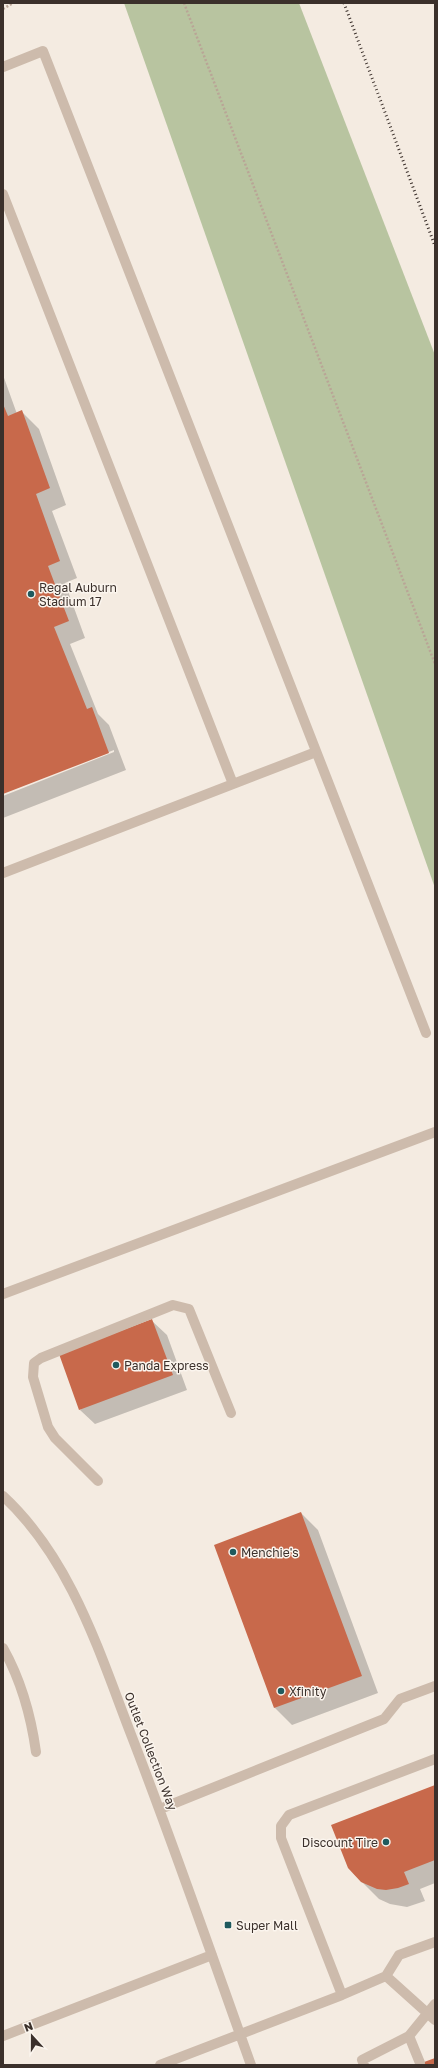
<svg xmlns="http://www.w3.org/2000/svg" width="438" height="2068" font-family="'Golos Text',sans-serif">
<rect width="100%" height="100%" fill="#f4ebe1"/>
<!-- green -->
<path fill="#b8c4a0" d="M 124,3 L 299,3 L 435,355 L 435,888 Z"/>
<!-- shadow -->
<path fill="#0003" d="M 3,375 L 17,414 L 22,412 L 39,429 L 66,505 L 52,511 L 77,578 L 65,583 L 85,638 L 70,644 L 98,714 L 109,725 L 126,770 L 3,818 L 3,796 L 114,752 L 114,750 L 3,793 Z
M 152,1321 L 167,1335 L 187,1390 L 95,1424 L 80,1410 Z
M 301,1513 L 318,1530 L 378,1693 L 292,1725 L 275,1708 Z
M 435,1786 L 435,1883 L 420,1889 L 425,1901 L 407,1907 L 390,1904 L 379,1899 L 353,1873 Z"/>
<!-- building -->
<path fill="#c8694b" d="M 3,404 L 8,416 L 22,410 L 50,488 L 36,494 L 60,561 L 48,566 L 69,621 L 54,627 L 87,709 L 92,707 L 109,753 L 3,794 Z
M 152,1319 L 173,1375 L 79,1410 L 59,1354 Z
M 301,1512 L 362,1676 L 274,1708 L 214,1545 Z
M 435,1785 L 435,1860 L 404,1872 L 409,1884 L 398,1888 L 386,1890 L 377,1889 L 361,1882 L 348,1868 L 331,1825 Z
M 435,2058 L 435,2065 L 416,2065 Z"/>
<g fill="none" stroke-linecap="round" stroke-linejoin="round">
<!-- path -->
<path stroke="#b9a596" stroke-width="2.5" stroke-dasharray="2 2" stroke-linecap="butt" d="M 184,3 L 435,664
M 3,9 L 13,3"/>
<!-- minor -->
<path stroke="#cdbbac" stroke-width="10" d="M 3,67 L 43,51 L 426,1033
M 3,194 L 233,784
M 3,873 L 316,752
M 3,1294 L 435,1132
M 98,1481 L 55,1438 L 48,1427 L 33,1377 L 34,1363 L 41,1358 L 173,1305 L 189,1309 L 231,1413
M 3,1496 C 72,1560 99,1652 132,1737 C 174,1846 212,1956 251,2065
M 3,1648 C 21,1680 31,1716 36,1752
M 160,1809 L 384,1719 L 400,1699 L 435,1686
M 386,1976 L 435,2020
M 342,1995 L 281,1838 L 281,1826 L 289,1815 L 435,1759
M 3,2036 L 212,1955
M 409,2036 L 420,2063
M 160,2065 L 342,1995 L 386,1976 L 399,1955 L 435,1942
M 364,2065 L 362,2060 L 409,2036 L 435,2004"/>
<!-- rail -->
<path stroke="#3b302b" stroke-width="3" stroke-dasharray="1 3" stroke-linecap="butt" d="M 344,3 L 435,246"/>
</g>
<!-- markers -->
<g fill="#1f5a5e" stroke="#fbf5ee" stroke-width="1.5">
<circle cx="31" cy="594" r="4"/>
<circle cx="116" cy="1365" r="4"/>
<circle cx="233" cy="1552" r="4"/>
<circle cx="281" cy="1691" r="4"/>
<circle cx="386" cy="1842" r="4"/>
<rect x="224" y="1921" width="8" height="8" rx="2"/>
</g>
<g text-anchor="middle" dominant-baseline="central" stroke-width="3" stroke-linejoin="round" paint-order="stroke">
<!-- poi labels -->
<g font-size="12" fill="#3b302b" stroke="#fbf5ee" text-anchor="start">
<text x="39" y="587">Regal Auburn<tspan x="39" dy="14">Stadium 17</tspan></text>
<text x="124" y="1365">Panda Express</text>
<text x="241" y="1552">Menchie's</text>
<text x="289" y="1691">Xfinity</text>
<text x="378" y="1842" text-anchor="end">Discount Tire</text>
<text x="236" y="1925">Super Mall</text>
</g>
<!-- street labels -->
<g font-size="12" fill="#3b302b" stroke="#fbf5ee">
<text transform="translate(151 1751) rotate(69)">Outlet Collection Way</text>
</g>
</g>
<!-- border -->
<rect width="438" height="2068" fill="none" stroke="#3b302b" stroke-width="8"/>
<!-- north arrow -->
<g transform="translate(32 2036) rotate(339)" stroke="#fbf5ee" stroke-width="3" paint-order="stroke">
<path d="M0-3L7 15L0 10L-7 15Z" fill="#3b302b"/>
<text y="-6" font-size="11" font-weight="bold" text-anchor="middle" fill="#3b302b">N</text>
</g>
</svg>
